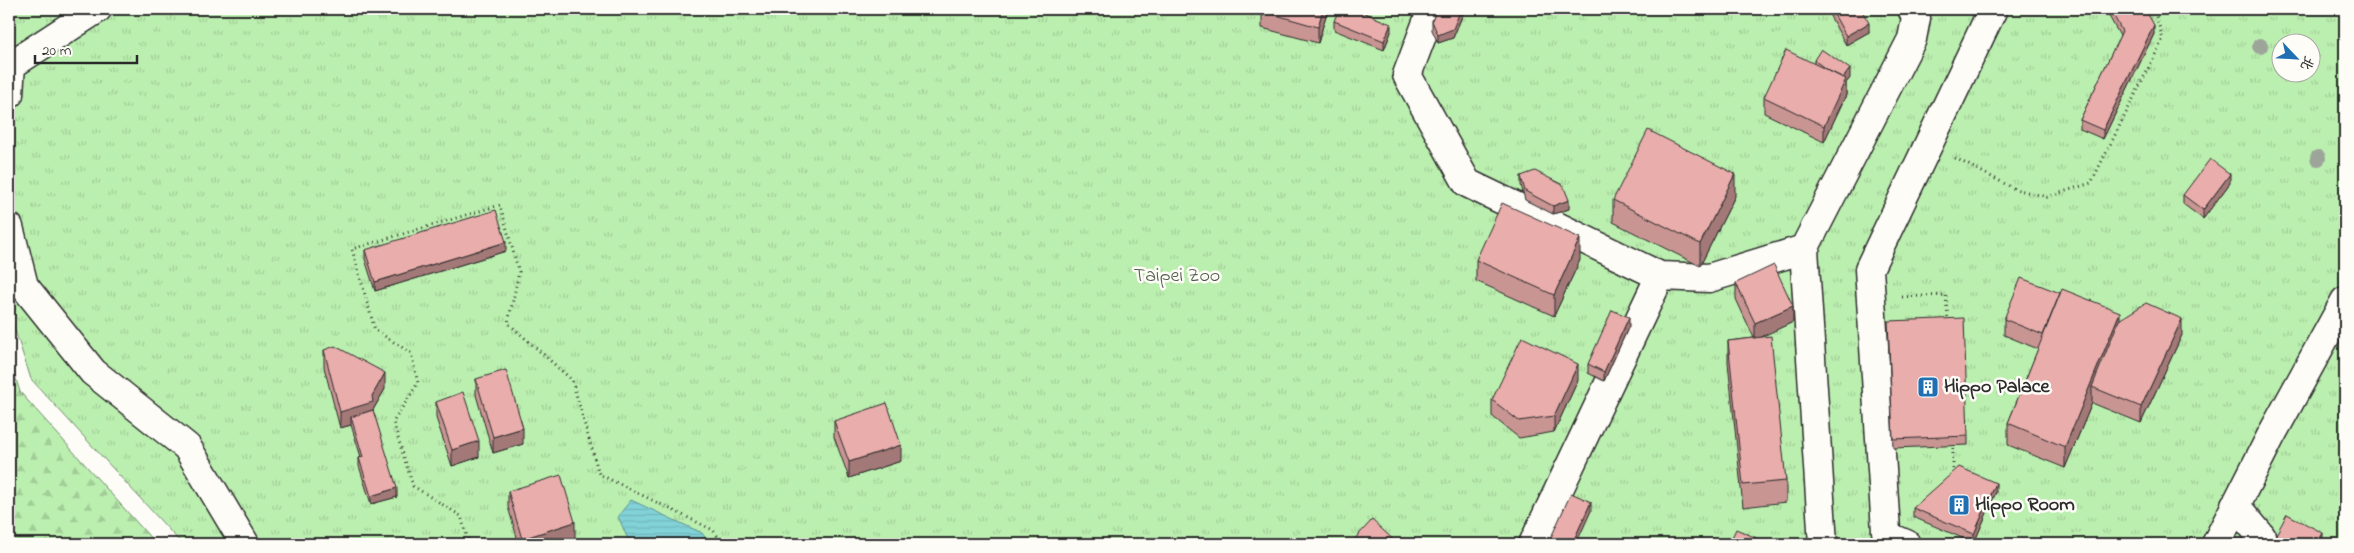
<svg xmlns="http://www.w3.org/2000/svg" width="2354" height="553" font-family="'Indie Flower','LXGW WenKai TC',sans-serif">
<defs>
<pattern id="forest-firs" width="22" height="20" patternUnits="userSpaceOnUse" patternTransform="scale(1.25)"><rect width="22" height="20" fill="#bbefaf"/><path d="M5 1l3.5 6h-7zM16 11l3.5 6h-7z" fill="#a1cd97"/></pattern>
<pattern id="park-tufts" width="24" height="20" patternUnits="userSpaceOnUse" patternTransform="scale(1.25)"><rect width="24" height="20" fill="#bbefaf"/><path d="M3 7l-1-3M5 7V3M7 7l1-3M15 17l-1-3M17 17v-4M19 17l1-3" fill="none" stroke="#a1cd97"/></pattern>
<pattern id="water-rules" width="6" height="5" patternUnits="userSpaceOnUse" patternTransform="scale(1.25)"><rect width="6" height="5" fill="#81d3d8"/><path d="M0 2.5h6" fill="none" stroke="#70b5ba"/></pattern>
</defs>
<rect width="100%" height="100%" fill="#fdfcf7"/>
<filter id="ink" filterUnits="userSpaceOnUse"><feTurbulence type="fractalNoise" baseFrequency=".02" numOctaves="2"/><feDisplacementMap in="SourceGraphic" scale="10" xChannelSelector="R" yChannelSelector="G"/><feConvolveMatrix kernelMatrix="1 2 1 2 8 2 1 2 1" color-interpolation-filters="sRGB"/></filter>
<g filter="url(#ink)">
<!-- forest -->
<path fill="url(#forest-firs)" stroke="#738d6d" d="M 9,356 L 20,392 L 156,544 L 9,544 Z"/>
<!-- park -->
<path fill="url(#park-tufts)" stroke="#738d6d" fill-rule="evenodd" d="M 11,9 L 2345,9 L 2345,544 L 182,544 L 31,379 L 9,312 L 9,11 ZM 2282,42 L 2312,42 L 2312,72 L 2282,72 Z"/>
<!-- water -->
<path fill="url(#water-rules)" stroke="#5f9093" d="M 631,500 L 702,533 L 710,544 L 630,544 L 618,516 Z"/>
<g fill="none" stroke-linecap="round" stroke-linejoin="round">
<!-- minor casing -->
<g stroke="#2b2b2b" stroke-width="31">
<path id="minor" d="M 1432,9 L 1407,75 L 1467,183 L 1660,276 L 1533,544
M 11,65 L 97,9
M 9,94 L 11,65
M 9,227 L 24,286 L 93,372 L 187,447 L 245,544
M 1804,249 L 1823,544
M 1660,276 L 1709,278 L 1804,249 L 1912,39 L 1916,18 L 1912,9
M 2235,505 L 2261,536 L 2257,544
M 1906,544 L 1887,536 L 1886,531 L 1869,269 L 1992,11 L 1990,9
M 2216,544 L 2272,434 L 2345,301"/>
</g>
<!-- path -->
<path stroke="#2b2b2b" stroke-width="3" stroke-dasharray="1 4" stroke-linecap="butt" d="M 1955,158 L 2015,189 L 2047,197 L 2091,183 L 2163,39 L 2154,9
M 1902,297 L 1946,295 L 1948,322
M 1953,443 L 1953,473
M 469,544 L 461,516 L 413,486 L 393,422 L 418,383 L 411,353 L 375,330 L 352,249 L 500,205 L 519,272 L 508,323 L 572,380 L 599,474 L 713,530 L 723,544"/>
<!-- minor -->
<use href="#minor" stroke="#fdfcf7" stroke-width="28"/>
</g>
<!-- trees -->
<g fill="#9da499">
<circle cx="2260" cy="46" r="8"/>
<circle cx="2318" cy="158" r="8"/>
</g>
<!-- wall -->
<path fill="#c89593" stroke="#2b2b2b" d="M 1327,9 L 1327,12 L 1318,43 L 1262,28 L 1262,11 Z
M 1437,9 L 1465,9 L 1453,38 L 1438,43 L 1432,30 L 1432,21 Z
M 1826,9 L 1861,9 L 1869,32 L 1846,45 Z
M 2105,9 L 2145,9 L 2154,34 L 2103,139 L 2080,129 L 2080,120 L 2120,36 Z
M 1334,21 L 1391,32 L 1384,50 L 1334,30 Z
M 1814,60 L 1850,78 L 1846,83 L 1846,95 L 1824,142 L 1764,113 L 1764,97 L 1814,63 Z
M 1521,176 L 1569,209 L 1553,214 L 1525,200 L 1521,185 Z
M 2230,183 L 2203,219 L 2183,204 L 2183,195 Z
M 1735,196 L 1700,266 L 1613,222 L 1613,200 Z
M 365,250 L 506,251 L 375,291 L 365,259 Z
M 1476,260 L 1580,260 L 1554,316 L 1476,281 Z
M 1736,283 L 1793,322 L 1759,337 L 1786,481 L 1786,502 L 1743,507 L 1728,362 L 1728,341 L 1754,338 L 1736,299 Z
M 2004,319 L 2120,320 L 2182,335 L 2141,423 L 2092,403 L 2065,468 L 2008,445 L 2008,423 L 2038,349 L 2004,335 Z
M 1629,326 L 1604,381 L 1588,373 L 1588,364 Z
M 1888,330 L 1968,436 L 1968,445 L 1893,448 Z
M 324,350 L 385,389 L 373,410 L 397,497 L 371,504 L 359,466 L 359,458 L 361,457 L 351,425 L 340,428 L 324,367 Z
M 476,379 L 523,444 L 493,453 L 476,395 Z
M 1578,380 L 1554,432 L 1519,438 L 1492,416 L 1492,400 Z
M 436,402 L 479,457 L 452,466 L 436,418 Z
M 834,421 L 901,461 L 849,478 L 834,437 Z
M 508,491 L 575,539 L 556,544 L 519,544 L 508,507 Z
M 1996,492 L 1974,543 L 1913,517 L 1913,508 Z"/>
<!-- shaded-wall -->
<path fill="#a37978" stroke="#2b2b2b" d="M 1323,9 L 1327,9 L 1327,12 L 1318,43 L 1318,27 Z
M 1461,9 L 1465,9 L 1453,38 L 1438,43 L 1438,35 Z
M 1869,23 L 1869,32 L 1846,45 L 1846,36 Z
M 1391,24 L 1391,32 L 1384,50 L 1384,41 Z
M 2154,25 L 2154,34 L 2103,139 L 2103,130 Z
M 1850,69 L 1850,78 L 1846,83 L 1846,95 L 1824,142 L 1824,126 L 1841,80 Z
M 1735,174 L 1735,196 L 1700,266 L 1700,244 Z
M 2230,174 L 2230,183 L 2203,219 L 2203,210 Z
M 1569,200 L 1569,209 L 1553,214 L 1553,206 Z
M 1580,238 L 1580,260 L 1554,316 L 1554,295 Z
M 506,242 L 506,251 L 375,291 L 375,282 Z
M 1793,306 L 1793,322 L 1755,340 L 1755,323 Z
M 2120,312 L 2120,334 L 2092,387 L 2092,403 L 2065,468 L 2065,447 Z
M 1629,317 L 1629,326 L 1604,381 L 1604,372 Z
M 2182,319 L 2182,335 L 2141,423 L 2141,407 Z
M 1578,364 L 1578,380 L 1554,432 L 1554,416 Z
M 385,373 L 385,389 L 373,410 L 351,417 L 351,425 L 340,428 L 340,412 L 372,396 Z
M 523,428 L 523,444 L 493,453 L 493,437 Z
M 479,441 L 479,457 L 452,466 L 452,450 Z
M 901,445 L 901,461 L 849,478 L 849,462 Z
M 1996,483 L 1996,492 L 1974,543 L 1974,534 Z
M 397,488 L 397,497 L 371,504 L 371,496 Z
M 1591,502 L 1591,511 L 1576,544 L 1572,544 Z
M 575,522 L 575,539 L 556,544 L 522,544 L 522,539 Z
M 2323,533 L 2323,542 L 2322,544 L 2317,544 Z"/>
<!-- building -->
<path fill="#e9adab" stroke="#2b2b2b" d="M 1263,9 L 1323,9 L 1318,27 L 1262,11 Z
M 1339,9 L 1355,9 L 1391,24 L 1384,41 L 1334,21 Z
M 1437,9 L 1461,9 L 1453,29 L 1438,35 L 1432,21 Z
M 1831,9 L 1861,9 L 1869,23 L 1846,36 Z
M 2110,9 L 2145,9 L 2154,25 L 2103,130 L 2080,120 L 2122,31 Z
M 1821,49 L 1850,69 L 1843,78 L 1827,70 L 1814,60 Z
M 1786,50 L 1846,79 L 1824,126 L 1764,97 Z
M 1648,130 L 1735,174 L 1700,244 L 1613,200 Z
M 2210,159 L 2230,174 L 2203,210 L 2183,195 Z
M 1535,171 L 1563,185 L 1569,200 L 1553,206 L 1525,191 L 1521,176 Z
M 1502,203 L 1580,238 L 1554,295 L 1476,260 Z
M 496,210 L 506,242 L 375,282 L 365,250 Z
M 1774,265 L 1793,306 L 1755,323 L 1736,283 Z
M 2021,278 L 2060,293 L 2043,335 L 2004,319 Z
M 2062,289 L 2120,312 L 2065,447 L 2008,423 Z
M 2146,303 L 2182,319 L 2141,407 L 2092,387 L 2119,320 Z
M 1612,310 L 1629,317 L 1604,372 L 1588,364 Z
M 1964,318 L 1968,436 L 1893,439 L 1888,321 Z
M 1771,336 L 1786,481 L 1743,485 L 1728,341 Z
M 1522,337 L 1578,364 L 1554,416 L 1519,421 L 1492,400 Z
M 335,346 L 385,373 L 372,396 L 373,402 L 340,412 L 324,350 Z
M 506,370 L 523,428 L 493,437 L 476,379 Z
M 463,392 L 479,441 L 452,450 L 436,402 Z
M 887,403 L 901,445 L 849,462 L 834,421 Z
M 373,410 L 397,488 L 371,496 L 359,458 L 363,457 L 351,417 Z
M 1959,467 L 1996,483 L 1974,534 L 1913,508 Z
M 561,475 L 575,522 L 522,539 L 508,491 Z
M 1571,493 L 1591,502 L 1572,544 L 1548,544 Z
M 2287,514 L 2323,533 L 2317,544 L 2271,544 Z
M 1372,520 L 1398,544 L 1350,544 Z
M 1736,529 L 1770,544 L 1729,544 Z
M 708,538 L 709,544 L 671,544 Z"/>
</g>
<!-- icons -->
<defs>
<g id="building-square" transform="scale(1.125)"><rect x="-9" y="-9" width="18" height="18" rx="4" fill="#1f6fb2" stroke="#fdfcf7"/><path d="M-4-6H4V6H1V3H-1V6H-4ZM-2.5-4.3h1.7v1.8h-1.7ZM.8-4.3h1.7v1.8H.8ZM-2.5-1h1.7V.8h-1.7ZM.8-1h1.7V.8H.8Z" fill="#fff"/></g>
</defs>
<g fill-rule="evenodd">
<use href="#building-square" x="1928" y="387"/>
<use href="#building-square" x="1959" y="505"/>
</g>
<g text-anchor="middle" dominant-baseline="central" stroke-width="5" stroke-linejoin="round" paint-order="stroke">
<!-- park labels -->
<g font-size="20" fill="#4f5c4c" stroke="#fdfcf7">
<text x="1177" y="276">Taipei Zoo</text>
</g>
<!-- poi labels -->
<g font-size="20" font-weight="bold" fill="#2b2b2b" stroke="#fdfcf7" text-anchor="start">
<text x="1944" y="387">Hippo Palace</text>
<text x="1975" y="505">Hippo Room</text>
</g>
</g>
<!-- margin -->
<rect width="2354" height="553" fill="none" stroke="#fdfcf7" stroke-width="30"/>
<rect x="15" y="15" width="2324" height="523" fill="none" stroke="#2b2b2b" stroke-width="2" filter="url(#ink)"/>
<!-- north arrow -->
<g transform="translate(2296 58) rotate(115)"><circle r="24" fill="#fdfcf7" stroke="#a9a8a5"/>
<path d="M0-4L9 19L0 12L-9 19Z" fill="#1f6fb2"/>
<text y="-8" font-size="14" font-weight="bold" text-anchor="middle" fill="#2b2b2b">北</text>
</g>
<!-- scale -->
<path d="M35 55v8h102v-8" fill="none" stroke="#2b2b2b" stroke-width="2.5"/>
<text x="42" y="55" font-size="15" fill="#2b2b2b" stroke="#fdfcf7" stroke-width="4" paint-order="stroke">20 m</text>
</svg>
